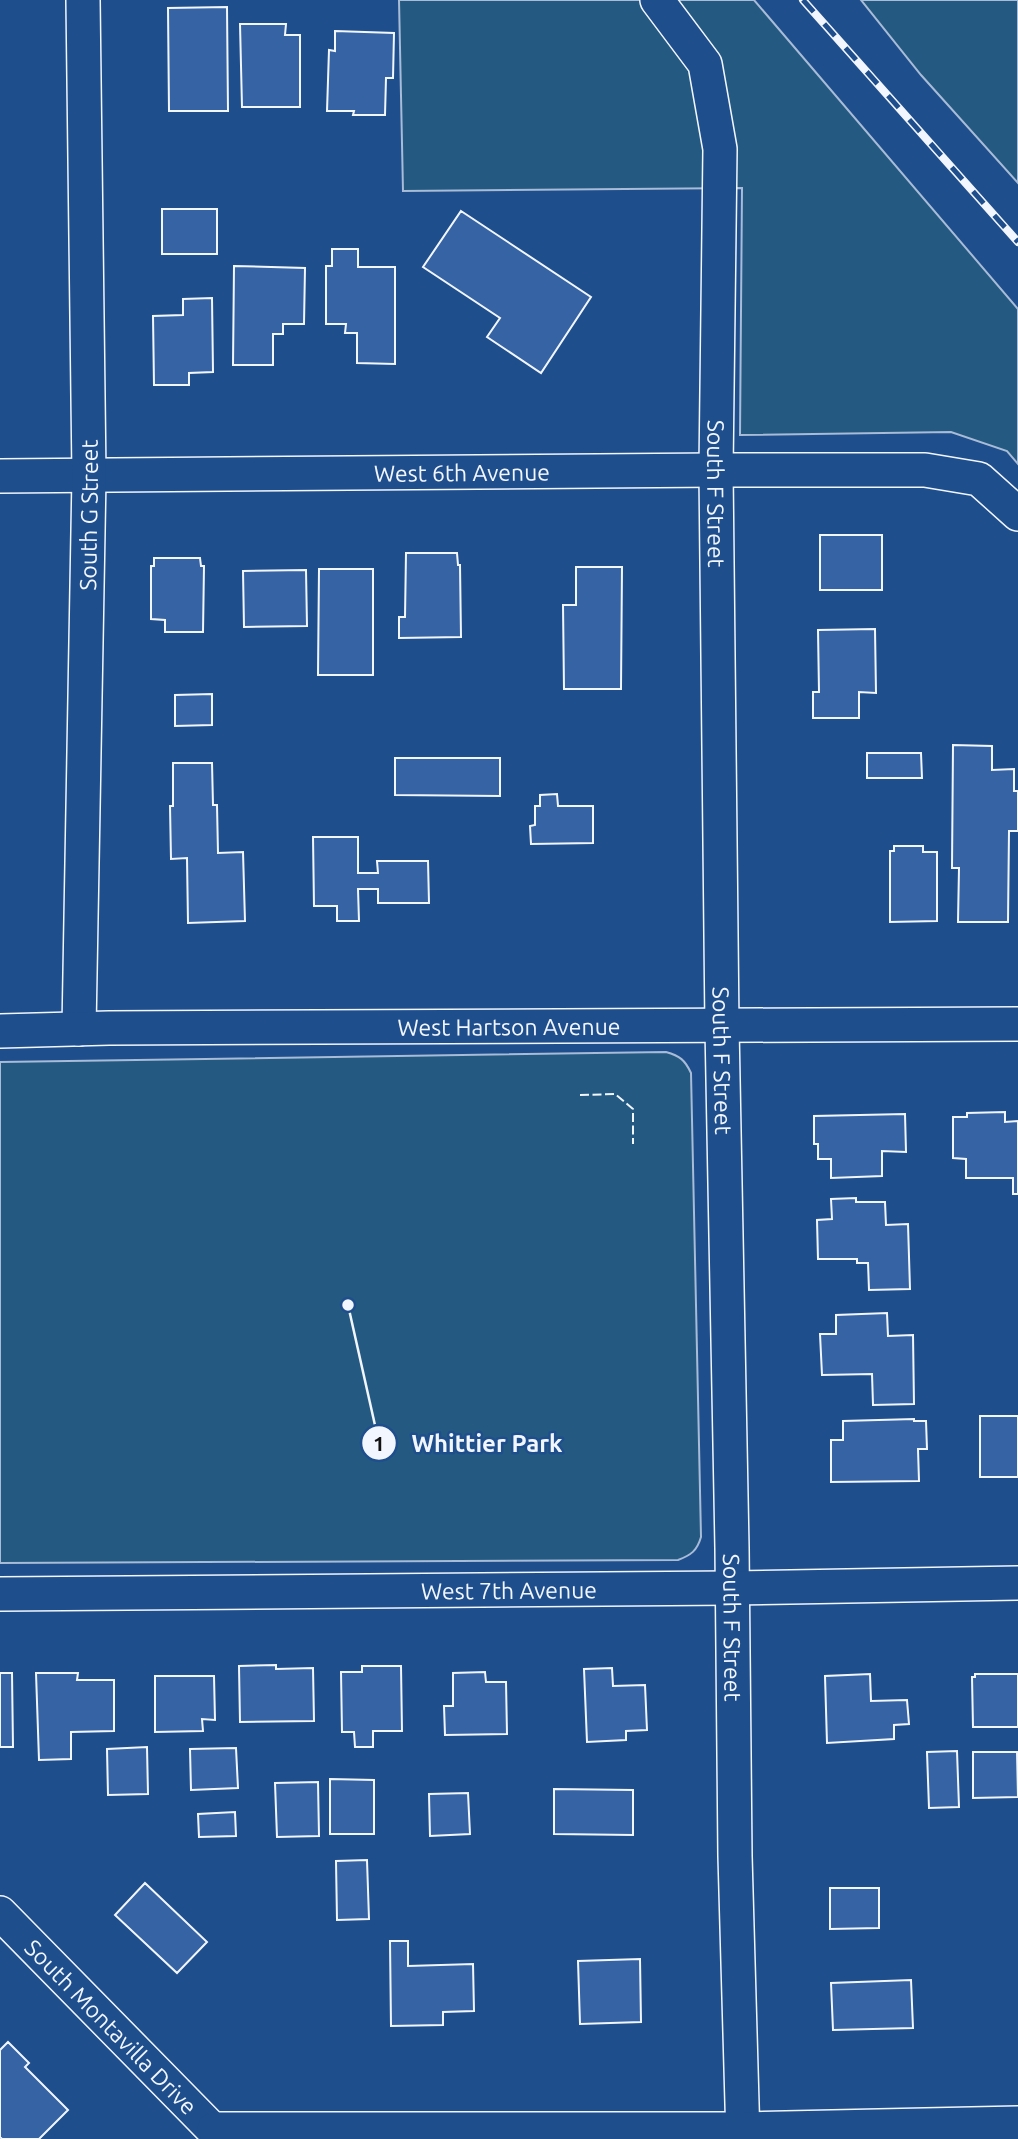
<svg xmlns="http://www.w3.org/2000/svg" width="1018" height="2139" font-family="Ubuntu,sans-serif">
<rect width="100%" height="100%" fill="#1f4e8c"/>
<!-- green -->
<path fill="#245a82" stroke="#a8bbd7" stroke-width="2" d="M 399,0 L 754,0 L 1018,309 L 1018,464 L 1007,451 L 951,432 L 740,435 L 742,188 L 403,191 Z
M 861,0 L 1018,0 L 1018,183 L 921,75 Z
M 666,1052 C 680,1056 685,1060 691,1073 L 701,1537 C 697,1551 691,1555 678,1560 L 0,1563 L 0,1062 Z"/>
<!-- building -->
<path fill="#3563a3" stroke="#f2f6ff" stroke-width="2" d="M 227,7 L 228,111 L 169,111 L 168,8 Z
M 240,24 L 286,24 L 285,35 L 300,35 L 300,107 L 242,107 Z
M 335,31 L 394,33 L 393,78 L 386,78 L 385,115 L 353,115 L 354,111 L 327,111 L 329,50 L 335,51 Z
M 162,209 L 217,209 L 217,254 L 162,254 Z
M 461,211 L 591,297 L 541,373 L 487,337 L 500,318 L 423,267 Z
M 332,249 L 358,249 L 358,267 L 395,267 L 395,364 L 357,363 L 357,333 L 345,333 L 346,324 L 326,324 L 326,266 L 332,266 Z
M 234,266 L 305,268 L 304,324 L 283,324 L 283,334 L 273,334 L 273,365 L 233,365 Z
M 212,298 L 213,372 L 189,373 L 189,385 L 154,385 L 153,316 L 183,315 L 183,299 Z
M 820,535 L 882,535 L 882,590 L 820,590 Z
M 406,553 L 457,553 L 458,565 L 460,565 L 461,637 L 399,638 L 399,617 L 405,617 Z
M 154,558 L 200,558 L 201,566 L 204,566 L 203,632 L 165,632 L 165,620 L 151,619 L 151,566 L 154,566 Z
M 576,567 L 622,567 L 621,689 L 564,689 L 563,605 L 576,605 Z
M 319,569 L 373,569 L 373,675 L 318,675 Z
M 306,570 L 307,626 L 244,627 L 243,571 Z
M 875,629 L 876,693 L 859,692 L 859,718 L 813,718 L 813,692 L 819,692 L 818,630 Z
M 212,694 L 212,725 L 175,726 L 175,695 Z
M 953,745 L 992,746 L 992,770 L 1014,769 L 1014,791 L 1018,791 L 1018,831 L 1009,831 L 1008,922 L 958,922 L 959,868 L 952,868 Z
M 867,753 L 921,753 L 922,778 L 867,778 Z
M 395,758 L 500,758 L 500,796 L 395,795 Z
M 173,763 L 212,763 L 213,805 L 217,805 L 218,853 L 243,852 L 245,921 L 188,923 L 187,858 L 171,859 L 170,806 L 173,806 Z
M 557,794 L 558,806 L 593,806 L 593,843 L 531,844 L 530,826 L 535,825 L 535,806 L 540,806 L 540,795 Z
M 313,837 L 358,837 L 358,873 L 378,873 L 377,861 L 428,861 L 429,903 L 378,903 L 378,889 L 358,889 L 359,921 L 337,921 L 337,906 L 314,906 Z
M 894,846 L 923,846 L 923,852 L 937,852 L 937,921 L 890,922 L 890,851 L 894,851 Z
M 1005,1112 L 1005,1122 L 1018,1121 L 1018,1194 L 1013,1194 L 1013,1178 L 966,1178 L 966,1159 L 953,1158 L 953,1117 L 967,1117 L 967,1113 Z
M 905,1114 L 906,1152 L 882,1151 L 882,1176 L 831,1178 L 831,1159 L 818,1159 L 818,1144 L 814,1144 L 814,1116 Z
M 856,1198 L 856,1202 L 885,1202 L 886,1225 L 908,1224 L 910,1289 L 869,1290 L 868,1263 L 857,1263 L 857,1259 L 818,1259 L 817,1220 L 832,1219 L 831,1199 Z
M 887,1313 L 888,1336 L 913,1335 L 914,1404 L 873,1405 L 872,1374 L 822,1375 L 820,1334 L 836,1334 L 836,1315 Z
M 980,1416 L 1018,1416 L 1018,1477 L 980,1477 Z
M 914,1419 L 914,1421 L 926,1421 L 927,1449 L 918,1449 L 919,1481 L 831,1482 L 831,1440 L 843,1440 L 843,1421 Z
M 276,1665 L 276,1669 L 313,1668 L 314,1721 L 240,1722 L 239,1666 Z
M 362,1666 L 401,1666 L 402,1731 L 373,1731 L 373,1747 L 355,1747 L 354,1732 L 342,1732 L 341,1672 L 362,1672 Z
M 612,1668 L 613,1686 L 645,1685 L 647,1730 L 626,1731 L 626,1740 L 587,1742 L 584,1669 Z
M 485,1672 L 486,1682 L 506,1682 L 507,1734 L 445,1735 L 444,1706 L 453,1706 L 453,1673 Z
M 0,1673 L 12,1673 L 13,1747 L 0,1747 Z
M 36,1673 L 78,1673 L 77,1680 L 114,1680 L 114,1731 L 71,1732 L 71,1759 L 39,1760 Z
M 870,1674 L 871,1701 L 907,1700 L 909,1724 L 894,1725 L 894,1739 L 827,1743 L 825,1676 Z
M 975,1674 L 1018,1674 L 1018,1727 L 973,1727 L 972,1677 L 975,1677 Z
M 155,1676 L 214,1676 L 215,1720 L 202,1719 L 203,1731 L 155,1732 Z
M 147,1747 L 148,1794 L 108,1795 L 107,1749 Z
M 236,1748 L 238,1788 L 191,1790 L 190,1749 Z
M 957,1751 L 959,1807 L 929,1808 L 927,1752 Z
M 973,1752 L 1017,1752 L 1018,1797 L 973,1798 Z
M 330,1779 L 374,1780 L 374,1834 L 330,1834 Z
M 318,1782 L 319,1836 L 277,1837 L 275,1783 Z
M 554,1789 L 633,1790 L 633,1835 L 554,1834 Z
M 468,1793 L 470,1834 L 430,1836 L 429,1794 Z
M 235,1812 L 236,1836 L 199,1837 L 198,1814 Z
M 367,1860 L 369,1919 L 337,1920 L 336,1861 Z
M 145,1883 L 207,1942 L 177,1973 L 115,1915 Z
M 830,1888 L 879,1888 L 879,1928 L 830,1929 Z
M 390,1941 L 408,1941 L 408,1966 L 473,1964 L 474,2011 L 443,2012 L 443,2025 L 391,2026 Z
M 640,1959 L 641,2022 L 580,2024 L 578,1961 Z
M 911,1980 L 913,2028 L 833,2030 L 831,1983 Z
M 8,2042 L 29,2063 L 25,2067 L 68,2110 L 39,2139 L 2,2139 L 0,2137 L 0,2050 Z"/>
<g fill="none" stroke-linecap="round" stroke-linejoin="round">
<!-- street casing -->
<g stroke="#f2f6ff" stroke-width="36">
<g id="street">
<path id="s1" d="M 657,0 L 705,64 L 720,149 L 716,470 L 722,1027 L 732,1548 L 735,1856 L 743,2139"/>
<path id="s2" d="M 0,476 L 716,470 L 925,470 L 979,479 L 1018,514"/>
<path id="s3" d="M 79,1029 L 89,476 L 83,0"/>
<path id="s4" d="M 0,1031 L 109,1028 L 1018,1024"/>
<path id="s5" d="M 0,1594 L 732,1588 L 1018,1583"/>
<path id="s6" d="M 0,1913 L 222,2139"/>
<path d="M 214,2129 L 742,2129 L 1018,2123"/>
</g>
</g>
<!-- street -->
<use href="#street" stroke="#1f4e8c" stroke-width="33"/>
<!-- rail casing -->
<g stroke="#f2f6ff" stroke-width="8">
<path id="rail" d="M 803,0 L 1018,242"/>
</g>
<!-- rail -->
<use href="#rail" stroke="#1f4e8c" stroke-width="5" stroke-dasharray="16" stroke-linecap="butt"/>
<!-- fence -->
<path stroke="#f2f6ff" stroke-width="2" stroke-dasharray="9 3.5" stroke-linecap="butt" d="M 580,1095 L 615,1094 L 633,1109 L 633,1144"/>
</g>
<g text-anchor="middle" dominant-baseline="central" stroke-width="5" stroke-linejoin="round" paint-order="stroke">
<!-- street labels -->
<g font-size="23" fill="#f2f6ff" stroke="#1f4e8c">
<text stroke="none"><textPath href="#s2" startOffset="462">West 6th Avenue</textPath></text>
<text stroke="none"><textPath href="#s1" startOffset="511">South F Street</textPath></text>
<text stroke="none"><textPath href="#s3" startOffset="514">South G Street</textPath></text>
<text stroke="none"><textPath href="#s4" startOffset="509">West Hartson Avenue</textPath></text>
<text stroke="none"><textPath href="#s1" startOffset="1078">South F Street</textPath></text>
<text stroke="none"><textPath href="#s5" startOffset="509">West 7th Avenue</textPath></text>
<text stroke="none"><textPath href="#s1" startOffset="1645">South F Street</textPath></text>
<text stroke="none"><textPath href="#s6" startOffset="159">South Montavilla Drive</textPath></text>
</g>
</g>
<!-- callouts -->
<path fill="none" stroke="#f2f6ff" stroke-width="2.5" d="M348 1305L379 1443"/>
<g fill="#f2f6ff" stroke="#1f4e8c" stroke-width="2.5">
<circle cx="348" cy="1305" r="7"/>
<circle cx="379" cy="1443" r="18"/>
</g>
<g font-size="21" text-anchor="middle" font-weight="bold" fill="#111">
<text x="379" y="1451">1</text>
</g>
<g font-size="24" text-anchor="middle" font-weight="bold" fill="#f2f6ff" stroke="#1f4e8c" stroke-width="5" stroke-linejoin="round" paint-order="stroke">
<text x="487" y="1452">Whittier Park</text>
</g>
</svg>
